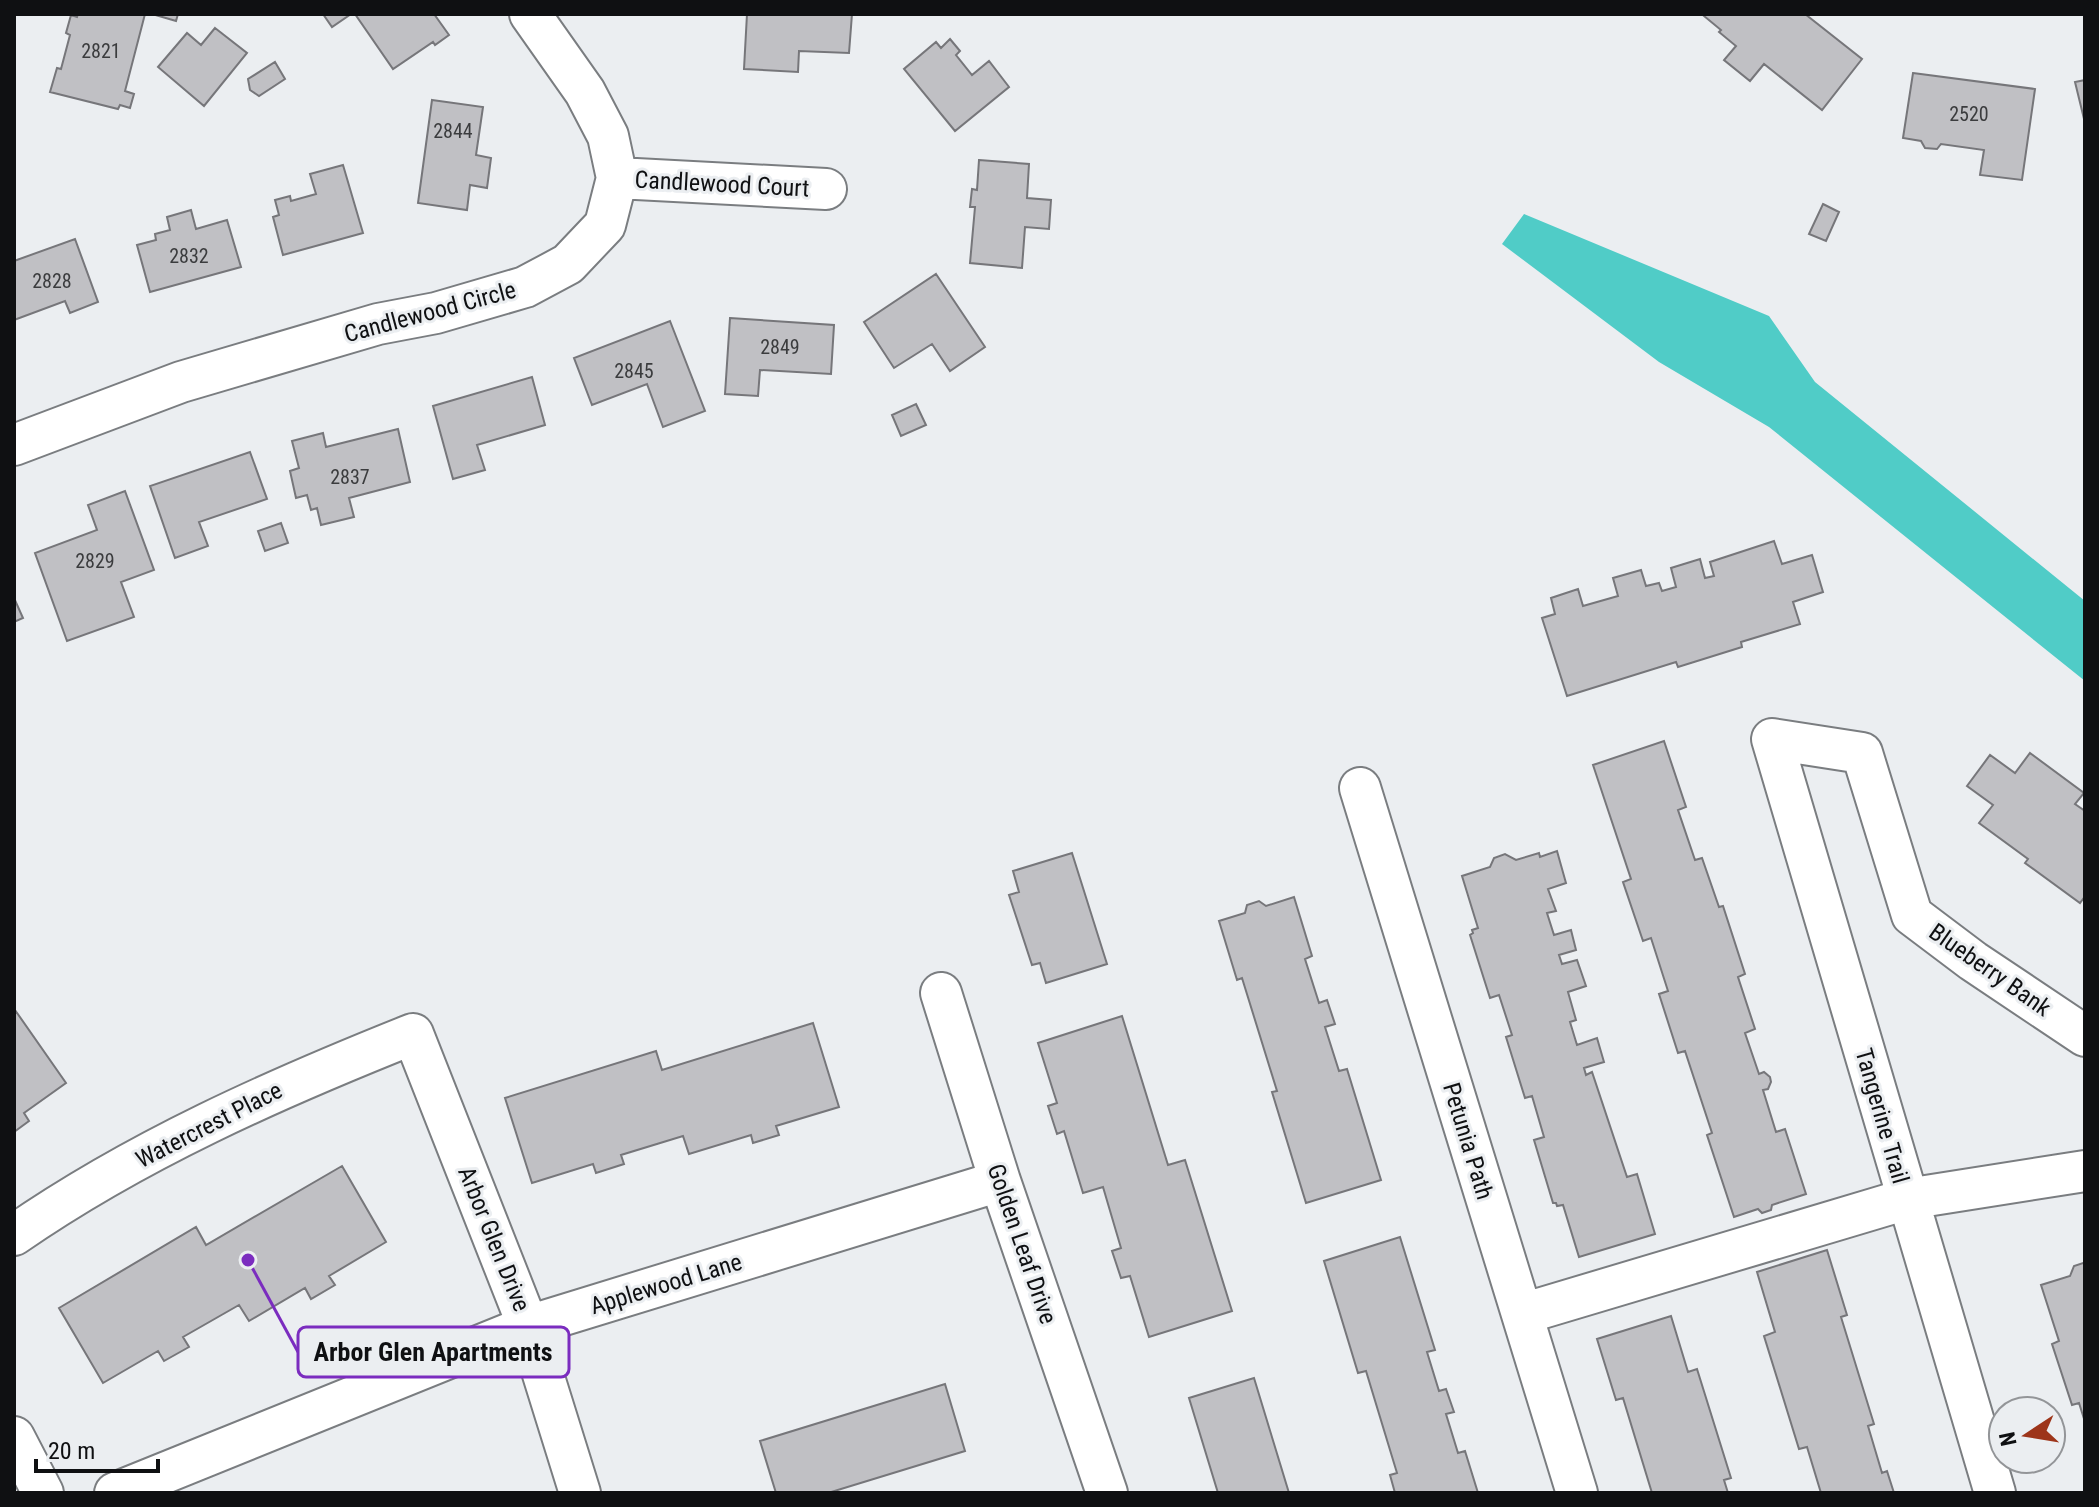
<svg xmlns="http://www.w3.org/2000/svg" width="2099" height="1507" font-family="'Roboto Condensed',sans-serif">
<rect width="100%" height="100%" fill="#ebeef1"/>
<!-- water -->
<path fill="#50ccc7" d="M 1524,214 L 1769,316 L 1815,382 L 2085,601 L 2085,681 L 1769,427 L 1659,362 L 1502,244 Z"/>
<!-- building -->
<path fill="#c0c0c4" stroke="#76767a" stroke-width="2" d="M 78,14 L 145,14 L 125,91 L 134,94 L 130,108 L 120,105 L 118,109 L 50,92 L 57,68 L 61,69 L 70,35 L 66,33 L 71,15 L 77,17 Z
M 152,14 L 178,14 L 176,21 Z
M 323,14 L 351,14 L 332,27 Z
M 355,14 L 434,14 L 449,35 L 435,45 L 433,42 L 393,69 Z
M 747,14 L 852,14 L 849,53 L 799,51 L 798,72 L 744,69 Z
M 1706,14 L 1805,14 L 1862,59 L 1822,110 L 1764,64 L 1750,81 L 1724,60 L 1736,46 L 1719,32 L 1721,30 L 1704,16 Z
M 215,28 L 247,53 L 204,106 L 158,67 L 187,33 L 201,45 Z
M 950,39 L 960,51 L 956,55 L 972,75 L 989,61 L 1009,87 L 955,131 L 904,69 L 936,42 L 941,48 Z
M 275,62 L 285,79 L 259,96 L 250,90 L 248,79 Z
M 1913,73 L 2035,89 L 2022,180 L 1980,175 L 1984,150 L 1941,144 L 1937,149 L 1925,148 L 1921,141 L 1903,138 Z
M 2085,80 L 2085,123 L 2075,82 Z
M 432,100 L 483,107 L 476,155 L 491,158 L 487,188 L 470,185 L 467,210 L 418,203 Z
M 979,160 L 1029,164 L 1027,198 L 1051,200 L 1049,229 L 1025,227 L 1022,268 L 970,263 L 975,207 L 970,207 L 972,189 L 977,190 Z
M 343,165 L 363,233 L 283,255 L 273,217 L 279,215 L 275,200 L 290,196 L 291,201 L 316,194 L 310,174 Z
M 1823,204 L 1839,212 L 1826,241 L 1809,234 Z
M 191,210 L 196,229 L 227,220 L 241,267 L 150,292 L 137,245 L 156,240 L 155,234 L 170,230 L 167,217 Z
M 75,239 L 98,302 L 70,313 L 65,301 L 14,320 L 14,261 Z
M 936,274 L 985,347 L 950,371 L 932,344 L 894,368 L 864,322 Z
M 730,318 L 834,325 L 831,374 L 760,370 L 758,396 L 725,394 Z
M 670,321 L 705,411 L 663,427 L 647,384 L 592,405 L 574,358 Z
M 532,377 L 545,425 L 477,445 L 485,470 L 453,479 L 433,406 Z
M 916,404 L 926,425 L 901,436 L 892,415 Z
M 398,429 L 410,482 L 349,498 L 354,517 L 321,525 L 317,508 L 311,510 L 307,495 L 296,498 L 290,471 L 299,468 L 292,441 L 323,433 L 326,447 Z
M 250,452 L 267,499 L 199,522 L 208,546 L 175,558 L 150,486 Z
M 125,491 L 154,570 L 121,582 L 134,617 L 67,641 L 35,553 L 97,530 L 88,505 Z
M 281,523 L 288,543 L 265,551 L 258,531 Z
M 1774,541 L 1782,564 L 1812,555 L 1823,592 L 1793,602 L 1800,624 L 1741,642 L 1742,647 L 1678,667 L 1676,662 L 1567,696 L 1542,618 L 1555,614 L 1551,598 L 1578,589 L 1583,606 L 1618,596 L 1613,578 L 1641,570 L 1646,586 L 1659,583 L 1662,591 L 1676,587 L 1671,568 L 1700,559 L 1705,578 L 1714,576 L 1710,562 Z
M 14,598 L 23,618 L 14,622 Z
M 1664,741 L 1686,807 L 1678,810 L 1695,860 L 1702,858 L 1719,907 L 1723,906 L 1745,974 L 1738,977 L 1755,1029 L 1745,1033 L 1759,1074 L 1764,1072 L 1770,1077 L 1771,1082 L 1768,1089 L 1763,1090 L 1776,1132 L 1785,1129 L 1806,1194 L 1772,1205 L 1771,1210 L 1762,1213 L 1758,1209 L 1734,1217 L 1707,1135 L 1712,1133 L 1685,1051 L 1678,1053 L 1659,994 L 1668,991 L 1651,938 L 1643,941 L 1623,882 L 1631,879 L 1593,765 Z
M 2030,753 L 2084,793 L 2075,804 L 2085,811 L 2085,901 L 2083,899 L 2080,903 L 2025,863 L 2028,859 L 1979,823 L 1993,805 L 1967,786 L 1990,755 L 2015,773 Z
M 1557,851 L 1566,883 L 1548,889 L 1556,911 L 1547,913 L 1554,935 L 1571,930 L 1576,950 L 1559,955 L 1562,964 L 1577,960 L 1586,986 L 1568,992 L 1576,1020 L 1570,1022 L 1577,1045 L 1597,1038 L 1604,1062 L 1584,1068 L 1586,1075 L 1592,1072 L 1627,1177 L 1637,1174 L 1655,1234 L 1579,1257 L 1563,1205 L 1557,1206 L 1556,1203 L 1553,1203 L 1534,1140 L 1544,1137 L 1532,1096 L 1525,1098 L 1506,1037 L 1512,1035 L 1499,995 L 1490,998 L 1470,935 L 1473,933 L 1472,930 L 1478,928 L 1462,876 L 1490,867 L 1494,858 L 1505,854 L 1516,860 L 1539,853 L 1540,857 Z
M 1072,853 L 1107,964 L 1046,983 L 1040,963 L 1032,965 L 1009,895 L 1019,892 L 1013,871 Z
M 1294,897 L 1312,956 L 1305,959 L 1319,1003 L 1327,1000 L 1335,1024 L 1325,1027 L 1339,1071 L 1347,1069 L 1381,1180 L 1306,1203 L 1272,1092 L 1277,1091 L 1242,978 L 1237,980 L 1219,921 L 1245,913 L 1247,905 L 1259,901 L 1266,906 Z
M 15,1010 L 66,1083 L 24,1113 L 29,1121 L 14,1132 Z
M 1122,1016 L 1168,1165 L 1185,1160 L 1232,1311 L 1149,1337 L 1130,1276 L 1121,1278 L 1112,1251 L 1121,1248 L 1103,1187 L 1083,1193 L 1064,1131 L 1057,1134 L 1048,1106 L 1057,1103 L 1038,1043 Z
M 813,1023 L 839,1107 L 776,1126 L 779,1135 L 753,1143 L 751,1135 L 689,1154 L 683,1136 L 621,1155 L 624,1164 L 596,1173 L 593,1164 L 532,1183 L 505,1098 L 656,1051 L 662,1070 Z
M 342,1166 L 386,1242 L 329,1276 L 335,1285 L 311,1299 L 305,1288 L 249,1321 L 239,1305 L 183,1337 L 189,1347 L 164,1361 L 158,1351 L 103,1383 L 59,1308 L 196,1227 L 206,1245 Z
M 1400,1237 L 1435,1350 L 1427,1352 L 1439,1391 L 1446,1389 L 1454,1412 L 1446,1414 L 1458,1453 L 1465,1451 L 1478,1493 L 1395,1493 L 1390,1475 L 1397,1473 L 1366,1371 L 1358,1373 L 1324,1261 Z
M 1827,1250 L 1847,1315 L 1841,1317 L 1874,1424 L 1868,1426 L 1882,1473 L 1887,1471 L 1894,1493 L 1821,1493 L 1807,1447 L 1799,1449 L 1764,1336 L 1775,1332 L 1757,1272 Z
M 2083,1263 L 2085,1264 L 2085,1422 L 2079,1403 L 2072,1405 L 2052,1344 L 2059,1341 L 2041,1285 L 2070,1276 L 2074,1266 Z
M 1671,1316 L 1688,1372 L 1697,1369 L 1731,1478 L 1724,1480 L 1728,1493 L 1652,1493 L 1623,1398 L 1616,1400 L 1597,1339 Z
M 1254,1378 L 1289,1493 L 1218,1493 L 1189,1398 Z
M 945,1384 L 965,1451 L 828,1493 L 776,1493 L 760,1441 Z"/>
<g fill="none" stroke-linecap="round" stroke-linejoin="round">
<!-- minor casing -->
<g stroke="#7a7d80" stroke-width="44">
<path id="minor" d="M 617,178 L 826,189
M 14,445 L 181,382 L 378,324 L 436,313 L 525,287 L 568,264 L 605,225 L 617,178 L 608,136 L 585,92 L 530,14
M 1360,788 L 1577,1493
M 941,993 L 1000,1181 L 1107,1493
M 14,1235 C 137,1150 275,1089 413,1034 L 528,1326 L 580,1493
M 1522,1314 L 1907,1199 L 2085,1171
M 14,1437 L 43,1493
M 115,1493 L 528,1326 L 1000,1181
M 1995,1493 L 1772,739 L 1862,753 L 1912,915 L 1973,961 L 2085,1036"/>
</g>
<!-- minor -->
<use href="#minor" stroke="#fff" stroke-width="40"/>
</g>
<g text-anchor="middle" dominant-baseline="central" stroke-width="6" stroke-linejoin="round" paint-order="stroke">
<!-- number labels -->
<g font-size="20" fill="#3b3c3e">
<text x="101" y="51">2821</text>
<text x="1969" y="114">2520</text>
<text x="453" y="131">2844</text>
<text x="189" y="256">2832</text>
<text x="52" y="281">2828</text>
<text x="780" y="347">2849</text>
<text x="634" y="371">2845</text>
<text x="350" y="477">2837</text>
<text x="95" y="561">2829</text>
</g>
<!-- street labels -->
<g font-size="24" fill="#0f1012" stroke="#ebeef1">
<text transform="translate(722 184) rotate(3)">Candlewood Court</text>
<text transform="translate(430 312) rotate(-15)">Candlewood Circle</text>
<text transform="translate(1990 970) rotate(35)">Blueberry Bank</text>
<text transform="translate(1882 1116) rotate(74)">Tangerine Trail</text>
<text transform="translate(209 1125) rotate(-27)">Watercrest Place</text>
<text transform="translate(1468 1141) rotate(73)">Petunia Path</text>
<text transform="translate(494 1239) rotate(68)">Arbor Glen Drive</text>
<text transform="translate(1022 1244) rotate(71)">Golden Leaf Drive</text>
<text transform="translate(666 1284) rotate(-17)">Applewood Lane</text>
</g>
</g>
<!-- callouts -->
<path fill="none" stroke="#7b2cbf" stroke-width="3" d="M248 1260L298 1352"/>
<circle fill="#7b2cbf" stroke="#ebeef1" stroke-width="3" cx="248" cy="1260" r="8"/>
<rect fill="#ebeef1" stroke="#7b2cbf" stroke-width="3" x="298" y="1327" width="271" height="50" rx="8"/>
<g font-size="26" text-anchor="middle" font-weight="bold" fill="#0f1012">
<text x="433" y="1361">Arbor Glen Apartments</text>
</g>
<!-- border -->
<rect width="2099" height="1507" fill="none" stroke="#0f1012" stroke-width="32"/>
<!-- north arrow -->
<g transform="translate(2027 1435) rotate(258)"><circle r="38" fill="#ebeef1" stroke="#939598" stroke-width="2"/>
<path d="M0-6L14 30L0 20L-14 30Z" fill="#9d351a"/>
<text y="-12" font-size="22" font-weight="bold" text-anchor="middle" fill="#0f1012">N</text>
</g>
<!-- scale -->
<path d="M36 1459v12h122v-12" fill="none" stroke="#0f1012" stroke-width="4"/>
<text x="48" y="1459" font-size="24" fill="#0f1012" stroke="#ebeef1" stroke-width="6" paint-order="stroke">20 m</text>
</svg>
